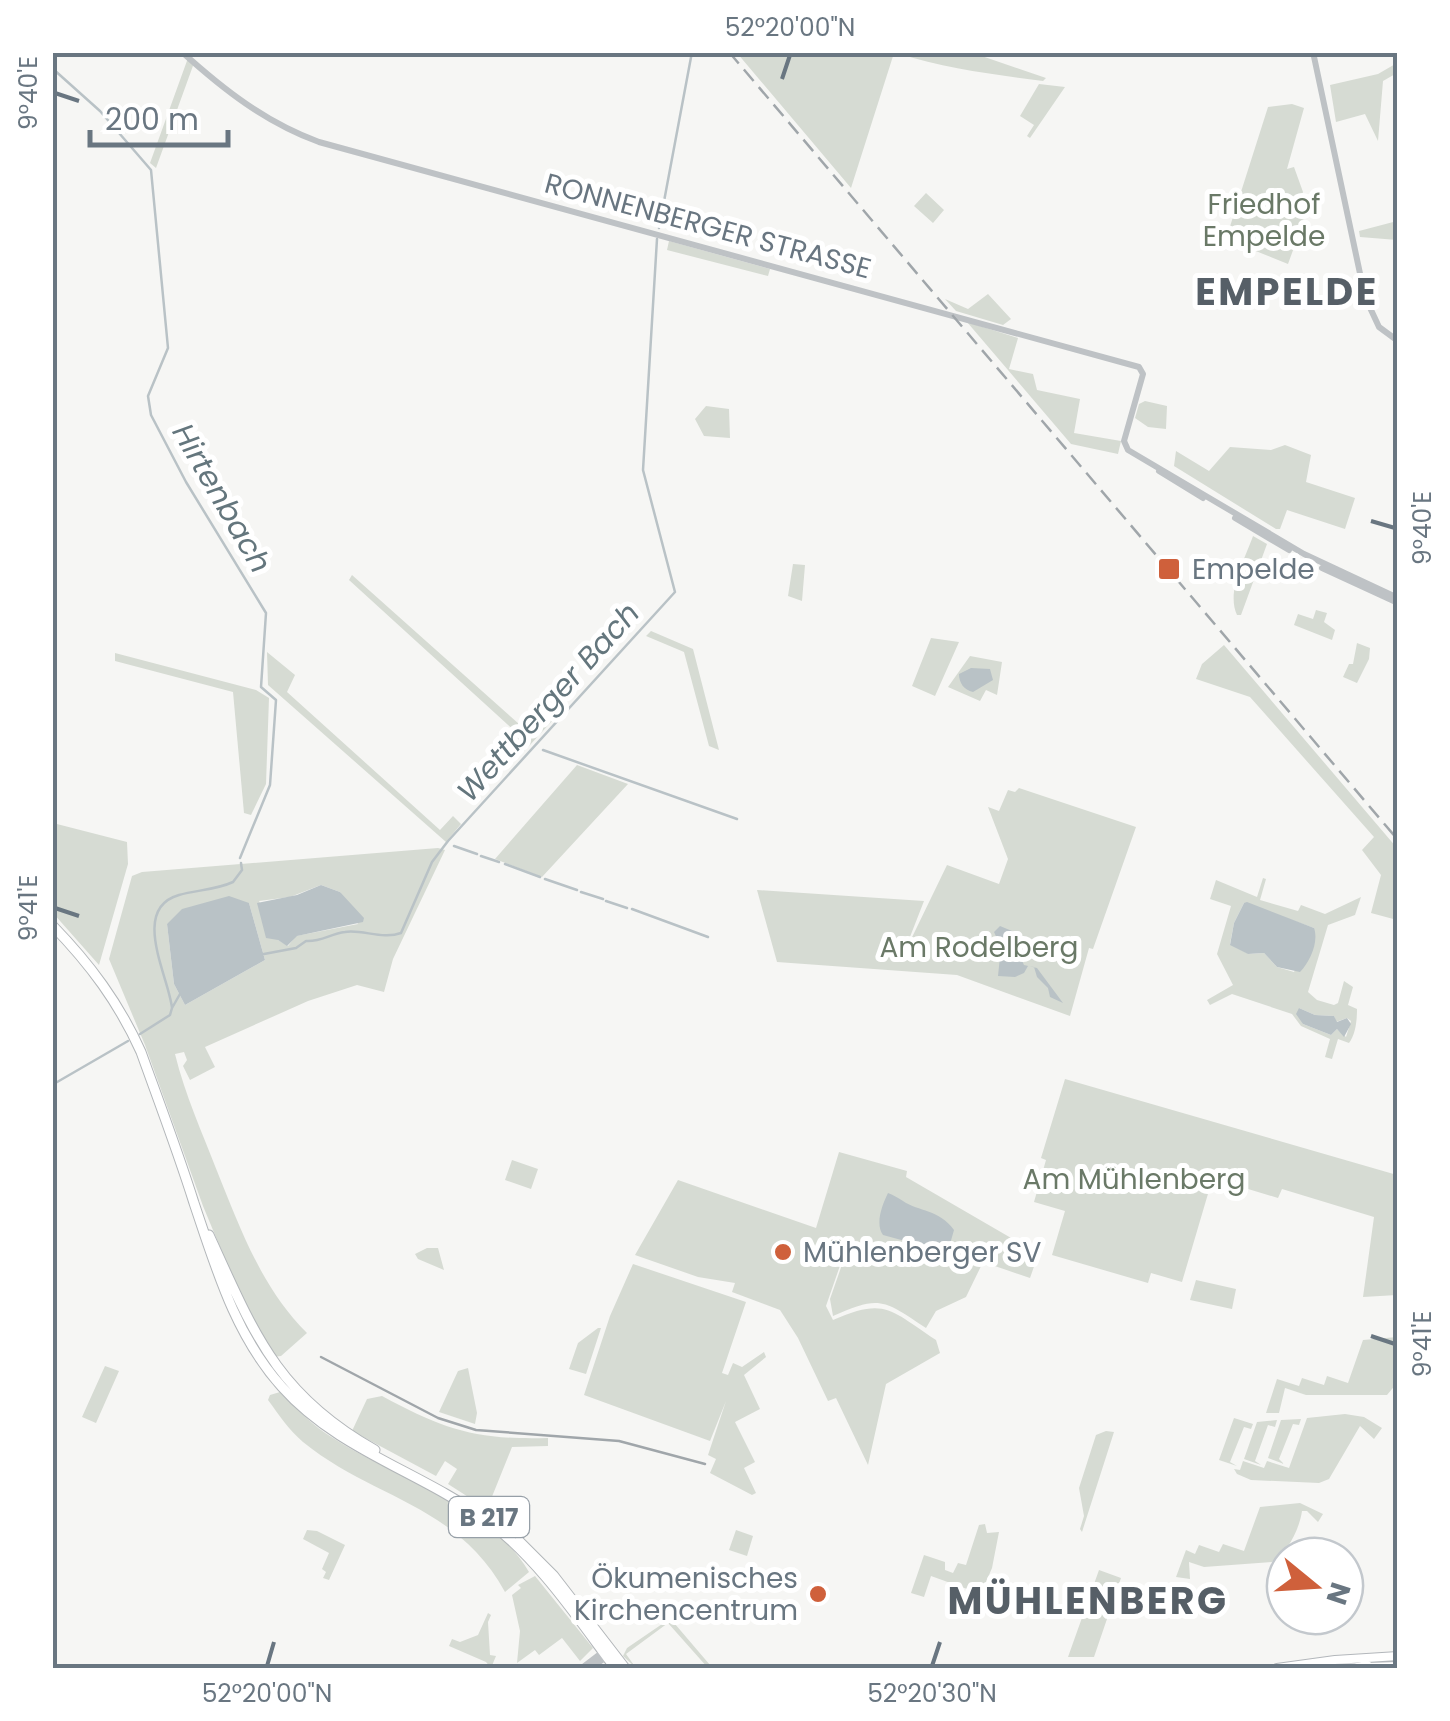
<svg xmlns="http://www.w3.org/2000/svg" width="1450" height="1721" font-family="Poppins,sans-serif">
<rect width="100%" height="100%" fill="#f6f6f4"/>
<!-- green -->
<path fill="#d6dbd3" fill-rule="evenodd" d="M 737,53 L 894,53 L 851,188 L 748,66 Z
M 897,53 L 973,53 L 1046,78 L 1043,81 C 991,74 947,69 897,53 Z
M 188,58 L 194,63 L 156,168 L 150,163 Z
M 1397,63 L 1397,73 L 1383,81 L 1378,141 L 1365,114 L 1336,122 L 1330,85 L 1378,74 Z
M 1039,84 L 1065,87 L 1030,138 L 1027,136 L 1034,125 L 1020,116 Z
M 1292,104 L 1304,108 L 1287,169 L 1294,167 L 1303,192 L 1295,216 L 1304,220 L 1288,264 L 1226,239 L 1268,107 Z
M 926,193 L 944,210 L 933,223 L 914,206 Z
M 1397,221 L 1397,240 L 1360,237 L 1359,231 Z
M 669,241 L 770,269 L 768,276 L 667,250 Z
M 988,294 L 1011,319 L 1003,325 L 956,311 L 945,299 L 968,309 Z
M 967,322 L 1018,338 L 1009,369 L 1033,374 L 1037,390 L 1080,399 L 1074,433 L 1121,441 L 1118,454 L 1071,444 Z
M 1145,401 L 1167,406 L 1166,429 L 1148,427 L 1135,418 L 1139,404 Z
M 706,406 L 729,409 L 730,438 L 704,436 L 695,419 Z
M 1285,445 L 1311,455 L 1306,482 L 1355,498 L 1345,529 L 1287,510 L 1280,529 L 1276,529 L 1174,466 L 1176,451 L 1209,471 L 1230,447 L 1271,450 Z
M 1253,536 L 1267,544 L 1241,615 L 1237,615 C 1226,592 1245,559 1253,536 Z
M 793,564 L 805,565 L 802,601 L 788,596 Z
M 352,575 L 528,732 L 546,713 L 553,720 L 518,758 L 506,749 L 518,734 L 349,580 Z
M 1316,610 L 1327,613 L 1324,622 L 1335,630 L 1332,640 L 1294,625 L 1298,614 L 1313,619 Z
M 651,631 L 693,649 L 719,750 L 709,746 L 684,652 L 646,636 Z
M 931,638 L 959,642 L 935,696 L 912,686 Z
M 1357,643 L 1370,648 L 1369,659 L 1357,683 L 1343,677 L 1349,664 L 1353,664 Z
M 1224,645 L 1397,848 L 1397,920 L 1371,913 L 1381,875 L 1362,850 L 1374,837 L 1250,697 L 1196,679 L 1202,664 Z
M 267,652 L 295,675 L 287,692 L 440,830 L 453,816 L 461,824 L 446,842 L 268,685 Z
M 115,653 L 256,690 L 269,698 L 266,784 L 251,815 L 244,813 L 233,692 L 115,661 Z
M 970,656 L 1002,662 L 997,695 L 986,690 L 980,701 L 948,687 Z
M 577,765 L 628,784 L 542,877 L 495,859 Z
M 1019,788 L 1136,827 L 1093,949 L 1089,948 L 1070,1016 L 957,975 L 777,962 L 757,890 L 924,901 L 901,960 L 947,865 L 999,884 L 1008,859 L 988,807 L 999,811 L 1008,790 L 1015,792 Z
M 53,823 L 127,842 L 128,864 L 99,965 L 53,913 Z
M 438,848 L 445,850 L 393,959 L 384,992 L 357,985 L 308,1001 L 205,1047 L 215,1067 L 190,1080 L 183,1066 L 187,1060 L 184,1052 L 175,1054 C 185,1095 202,1132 217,1171 C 241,1230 261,1287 307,1333 L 281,1356 L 273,1357 L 242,1300 L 203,1206 L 145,1045 L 109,959 L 132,876 L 142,872 ZM 321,885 L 340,892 L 358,924 L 296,936 L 288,946 L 278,940 L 259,901 L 290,897 ZM 249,903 L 265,960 L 185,1005 L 174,984 L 167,924 Z
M 1263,878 L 1266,879 L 1260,900 L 1298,911 L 1301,905 L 1325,914 L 1361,897 L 1355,915 L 1328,925 L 1308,992 L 1317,1000 L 1334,1005 L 1338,1003 L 1344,981 L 1353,987 L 1348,1005 L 1357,1009 C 1357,1019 1356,1034 1349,1043 L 1338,1039 L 1332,1059 L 1325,1057 L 1330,1039 L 1301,1026 L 1292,1014 L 1232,994 L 1210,1005 L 1207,1000 L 1233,985 L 1217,954 L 1231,906 L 1210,899 L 1216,880 L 1257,897 ZM 1244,903 L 1314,928 L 1294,972 L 1277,967 L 1264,953 L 1249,954 L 1230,944 L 1234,923 ZM 1299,1008 L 1315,1015 L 1334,1016 L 1336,1022 L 1347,1018 L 1351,1021 L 1346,1037 L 1337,1029 L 1331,1035 L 1303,1024 Z
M 1065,1079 L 1397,1175 L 1397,1295 L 1363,1297 L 1374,1217 L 1282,1189 L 1278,1198 L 1225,1182 L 1223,1186 L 1210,1187 L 1182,1282 L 1151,1273 L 1148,1283 L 1052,1255 L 1065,1211 L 1034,1202 L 1046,1160 L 1041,1158 Z
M 839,1152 L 907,1171 L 906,1177 L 1023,1245 L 1037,1258 L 1030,1278 L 983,1262 L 966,1297 L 936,1311 L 926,1328 C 883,1300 881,1295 833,1316 L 830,1299 L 845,1256 L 818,1245 L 843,1257 L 826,1306 L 833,1320 C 886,1297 890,1310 936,1340 L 940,1353 L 886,1384 L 868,1465 L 836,1398 L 828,1401 L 798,1338 L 780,1310 L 732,1292 L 735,1283 L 698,1277 L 635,1255 L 678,1180 L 816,1228 Z
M 512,1160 L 538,1169 L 531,1189 L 505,1180 Z
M 427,1248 L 438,1248 L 444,1270 L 418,1259 L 415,1254 Z
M 633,1264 L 746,1302 L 722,1373 L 728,1375 L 733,1363 L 742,1367 L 764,1352 L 766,1357 L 744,1375 L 760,1409 L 735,1422 L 755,1462 L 744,1468 L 756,1493 L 752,1495 L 710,1473 L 716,1459 L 708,1455 L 726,1401 L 710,1441 L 584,1395 L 610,1316 Z
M 1196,1280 L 1236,1289 L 1232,1309 L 1190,1300 Z
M 598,1328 L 601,1328 L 586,1374 L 569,1369 L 578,1343 Z
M 1397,1337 L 1397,1383 L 1387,1395 L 1306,1395 L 1285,1388 L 1279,1413 L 1266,1413 L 1277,1379 L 1299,1386 L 1302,1378 L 1324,1385 L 1327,1376 L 1348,1383 L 1363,1340 Z
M 105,1366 L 119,1371 L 96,1423 L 82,1417 Z
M 468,1368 L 477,1413 L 475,1424 L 439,1412 L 458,1371 Z
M 280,1392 C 297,1409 313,1426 333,1438 C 398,1480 488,1503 529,1572 L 505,1592 C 457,1504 373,1499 303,1442 C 289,1430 279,1415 268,1400 L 270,1395 Z
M 382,1396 C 445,1430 476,1440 548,1438 L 548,1446 L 512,1447 L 487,1509 L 448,1484 L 457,1469 L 445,1461 L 436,1476 L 352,1431 L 367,1399 Z
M 1345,1414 L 1364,1417 L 1382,1428 L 1374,1439 L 1360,1426 L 1329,1479 L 1319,1483 L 1251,1480 L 1237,1474 L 1234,1469 L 1240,1470 L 1243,1461 L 1264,1468 L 1267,1461 L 1289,1468 L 1307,1418 Z
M 1234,1418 L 1253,1424 L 1251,1429 L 1244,1427 L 1230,1462 L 1237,1466 L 1219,1460 Z
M 1301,1419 L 1299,1425 L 1293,1424 L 1279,1459 L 1284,1464 L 1268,1458 L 1281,1420 Z
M 1277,1420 L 1275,1427 L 1268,1425 L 1255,1461 L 1261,1465 L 1244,1459 L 1257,1422 Z
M 1106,1431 L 1114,1432 L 1082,1532 L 1080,1529 L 1084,1516 L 1079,1488 L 1096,1435 Z
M 1300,1503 L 1323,1514 L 1318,1522 L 1307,1511 L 1302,1511 C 1299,1532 1285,1555 1272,1562 L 1204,1567 L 1189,1562 L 1190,1579 L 1176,1577 L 1186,1550 L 1195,1554 L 1199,1545 L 1219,1552 L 1223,1544 L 1244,1551 L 1260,1507 Z
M 985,1524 L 987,1533 L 999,1532 L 992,1568 L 981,1594 L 931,1576 L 924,1597 L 911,1593 L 924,1555 L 945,1562 L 945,1570 L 953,1573 L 958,1563 L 966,1565 L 979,1525 Z
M 307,1530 L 317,1531 L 345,1545 L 329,1580 L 323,1578 L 326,1572 L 322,1569 L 329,1553 L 303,1539 Z
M 736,1530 L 753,1536 L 747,1556 L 729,1550 Z
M 1099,1570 L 1121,1578 L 1094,1657 L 1068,1657 Z
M 535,1576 L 593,1648 L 580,1661 L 562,1638 L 539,1655 L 535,1650 L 517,1663 L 520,1631 L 512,1595 L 521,1588 L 518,1585 Z
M 488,1613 L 491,1615 L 488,1622 L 490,1655 L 496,1656 L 491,1668 L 486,1662 L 449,1646 L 452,1639 L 460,1642 L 478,1635 Z
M 668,1620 L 675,1624 L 710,1665 L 708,1668 L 668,1623 L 626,1654 L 636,1668 L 623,1656 L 627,1648 Z"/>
<!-- water -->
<path fill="#b9c2c6" d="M 971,668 L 990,669 L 993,680 L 973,692 C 964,690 959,683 959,674 Z
M 321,885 L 340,892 L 364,918 L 363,922 L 297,936 L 287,946 L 278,940 L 266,938 L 257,903 L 297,895 Z
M 229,896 L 249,903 L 265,960 L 185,1005 L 174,984 L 167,924 L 182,909 Z
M 1247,902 L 1314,928 C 1319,942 1310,962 1300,972 L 1277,967 L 1264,953 L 1248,954 L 1230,945 L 1234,923 L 1244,903 Z
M 1000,926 L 1019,934 L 1017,950 L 1024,965 L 1037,968 L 1063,1003 L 1050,997 L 1048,988 L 1037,977 L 1034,967 L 1028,966 L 1024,973 L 1015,977 L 998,976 L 1001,947 L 994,932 Z
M 1299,1008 L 1315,1015 L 1334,1016 L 1337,1022 L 1347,1018 L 1351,1024 L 1344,1037 L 1337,1029 L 1331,1035 L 1303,1024 L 1296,1014 Z
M 888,1193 C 894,1195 898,1198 903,1201 C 919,1212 939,1209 954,1230 L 950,1244 L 938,1250 L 883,1235 C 875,1224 882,1205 888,1193 Z"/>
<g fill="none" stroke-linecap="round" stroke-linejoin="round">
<!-- stream -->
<path stroke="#b9c2c6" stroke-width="2.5" d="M 52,68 L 100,111 L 151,170 L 168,348 L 148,396 L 151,415 L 186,482 L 266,613 L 261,687 L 276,700 L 270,785 L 240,858
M 659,228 L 692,52
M 543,750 L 737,819
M 454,846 L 477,854
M 481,856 L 499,862
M 505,864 L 540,877
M 545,879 L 577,890
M 581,892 L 603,899
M 606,901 L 627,908
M 632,909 L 708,937
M 264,954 L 296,948 L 306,941 C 321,942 330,934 345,932 C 362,929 383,940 401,933 L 432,862 L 448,841 L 675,592 L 643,470 L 657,239
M 172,1008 L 180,994
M 140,1034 L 170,1015 L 172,1008 C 169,977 130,909 179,895 C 196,890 216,890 233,882 L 242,870 L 241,863
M 52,1085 L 128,1041"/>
<!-- secondary casing -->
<g stroke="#b3b7bb" stroke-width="10">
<path id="secondary" d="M 1277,1668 L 1335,1660 L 1398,1656
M 1337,1668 L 1398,1666"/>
</g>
<!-- primary casing -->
<g stroke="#b2b6b9" stroke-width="11">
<path id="primary" d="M 52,925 C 90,964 119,1003 141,1052 C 159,1102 178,1152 194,1203 C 216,1268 235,1335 282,1387 C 338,1450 419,1471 485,1519 C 538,1558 577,1617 615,1668
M 209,1235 C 254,1333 276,1394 375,1450
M 519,1541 L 554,1576 L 625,1668"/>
</g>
<!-- trunk casing -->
<g stroke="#b2b5b8" stroke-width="12">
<path id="trunk" d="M 1358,1668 L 1367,1666"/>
</g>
<!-- tertiary -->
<path stroke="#bec2c5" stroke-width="6" d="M 182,52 C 224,90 265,122 319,142 L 1139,367 L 1143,374 L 1124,441 L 1128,450 L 1304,554 L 1398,598
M 1313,52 L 1365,297 L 1379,327 L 1398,341
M 1159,471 L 1203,498
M 1235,518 L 1289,550
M 1322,568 L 1398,603
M 582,1668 L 603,1652
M 590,1668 L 608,1656"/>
<!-- secondary -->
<use href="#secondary" stroke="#fff" stroke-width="8"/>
<!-- primary -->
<use href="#primary" stroke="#fff" stroke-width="9"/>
<!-- trunk -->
<use href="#trunk" stroke="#fff" stroke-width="10"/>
<!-- tram -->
<path stroke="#a0a6aa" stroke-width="2.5" d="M 321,1357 L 438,1418 L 476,1430 L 619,1441 L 705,1464"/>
<!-- rail -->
<path stroke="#a0a6aa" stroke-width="2.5" stroke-dasharray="15 8" stroke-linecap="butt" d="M 729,52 L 1398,840"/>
</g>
<!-- ticks -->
<path fill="none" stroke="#697681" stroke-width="4" d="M 782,79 L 790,55M 55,93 L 79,101M 1371,521 L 1395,528M 55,908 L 79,916M 1371,1336 L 1395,1344M 267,1666 L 274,1642M 932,1666 L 940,1642"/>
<!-- markers -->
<g fill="#cf603b" stroke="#fff" stroke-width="4">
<rect x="1157" y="557" width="24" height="24" rx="5"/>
<circle cx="783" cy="1252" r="10"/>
<circle cx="818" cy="1594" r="10"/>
</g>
<g text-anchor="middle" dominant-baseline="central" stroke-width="10" stroke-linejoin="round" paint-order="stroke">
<!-- shield labels -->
<rect fill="#fff" stroke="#969fa7" stroke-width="2.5" x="449" y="1497" width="80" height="40" rx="8"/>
<g font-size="25" font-weight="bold" fill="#697681">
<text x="489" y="1517">B 217</text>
</g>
<!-- park labels -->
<g font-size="28" fill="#6a7967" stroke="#fff">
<text x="1264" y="204">Friedhof<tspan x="1264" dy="32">Empelde</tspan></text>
<text x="979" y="947">Am Rodelberg</text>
<text x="1134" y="1179">Am Mühlenberg</text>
</g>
<!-- street labels -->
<g font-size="28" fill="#697681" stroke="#fff">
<text transform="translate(708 226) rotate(15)">RONNENBERGER STRASSE</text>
</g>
<!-- poi labels -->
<g font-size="28" fill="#697681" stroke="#fff" text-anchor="start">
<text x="1192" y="569">Empelde</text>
<text x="803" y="1252">Mühlenberger SV</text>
<text x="798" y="1578" text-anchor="end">Ökumenisches<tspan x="798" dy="32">Kirchencentrum</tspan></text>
</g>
<!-- water labels -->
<g font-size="30" font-style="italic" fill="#64767d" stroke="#fff">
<text transform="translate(222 498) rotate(60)">Hirtenbach</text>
<text transform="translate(548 702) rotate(-48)">Wettberger Bach</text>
</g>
<!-- district labels -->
<g font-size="38" font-weight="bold" letter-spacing="2.5" fill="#565f67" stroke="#fff">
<text x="1287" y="291">EMPELDE</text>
<text x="1088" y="1600">MÜHLENBERG</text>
</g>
</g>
<!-- border -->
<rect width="1450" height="1721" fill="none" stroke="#ffffff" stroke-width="110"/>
<!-- north arrow -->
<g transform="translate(1315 1586) rotate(108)"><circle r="48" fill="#ffffff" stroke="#c3c8cd" stroke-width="2.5"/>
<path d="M0-8L18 38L0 25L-18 38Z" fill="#cf603b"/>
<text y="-15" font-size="28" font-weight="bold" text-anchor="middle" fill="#697681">N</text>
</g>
<!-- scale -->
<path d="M90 130v15h138v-15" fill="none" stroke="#697681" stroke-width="5"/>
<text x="105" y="130" font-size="30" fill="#697681" stroke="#ffffff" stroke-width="8" paint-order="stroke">200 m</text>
<rect x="55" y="55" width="1340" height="1611" fill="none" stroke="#697681" stroke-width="4"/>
<g font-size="25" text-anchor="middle" fill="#697681">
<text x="790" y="36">52°20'00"N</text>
<text transform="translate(28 93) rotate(-90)" y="9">9°40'E</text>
<text transform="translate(1422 528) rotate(-90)" y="9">9°40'E</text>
<text transform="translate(28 908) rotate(-90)" y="9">9°41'E</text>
<text transform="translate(1422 1344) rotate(-90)" y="9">9°41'E</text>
<text x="267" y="1702">52°20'00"N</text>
<text x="932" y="1702">52°20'30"N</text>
</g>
</svg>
